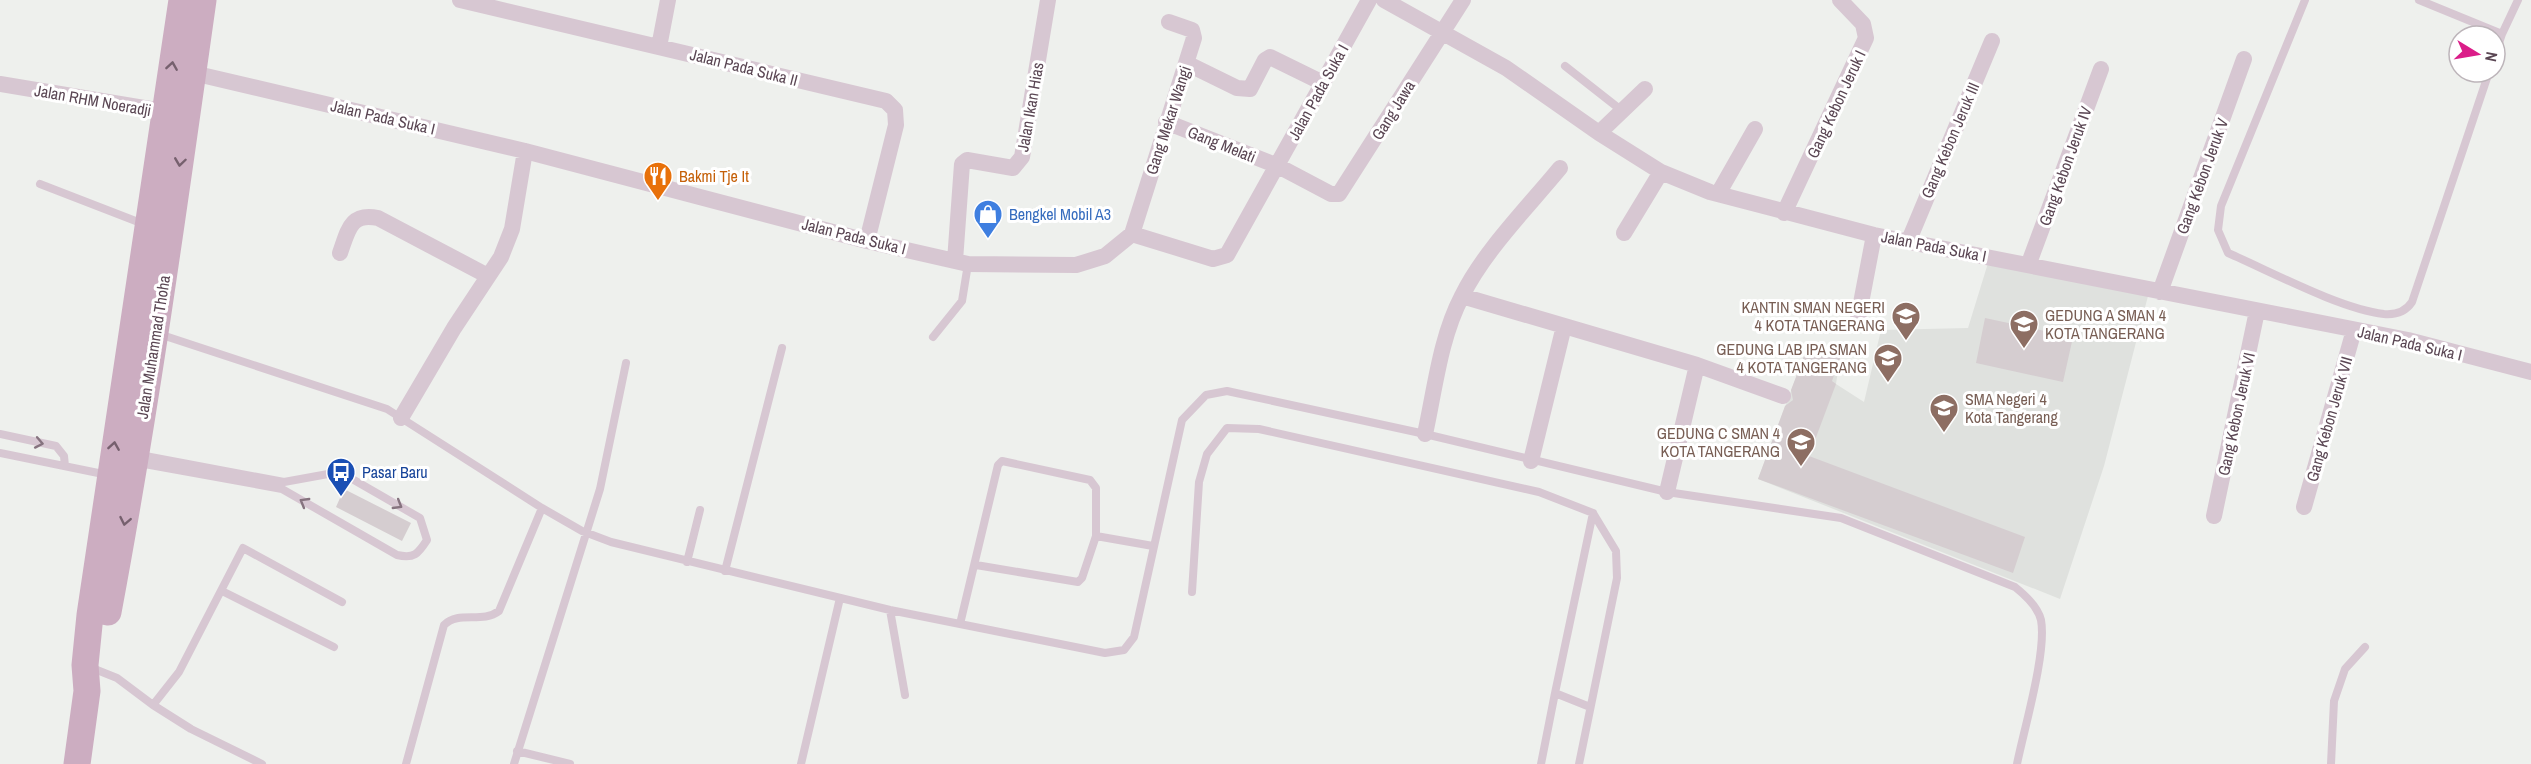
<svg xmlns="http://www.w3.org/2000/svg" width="2531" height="764" font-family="'Archivo Narrow',sans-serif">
<rect width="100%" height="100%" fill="#eef0ed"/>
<!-- education -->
<path fill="#dfe1de" d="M 1988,263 L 2148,296 L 2104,466 L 2060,599 L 1758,479 L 1809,343 L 1840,358 L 1836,384 L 1864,402 L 1881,330 L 1968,328 Z"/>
<!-- building -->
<path fill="#d5cdd0" d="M 1985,318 L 2073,337 L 2063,382 L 1976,363 Z
M 1809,343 L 1840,358 L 1832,381 L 1836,384 L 1809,456 L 2025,537 L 2013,573 L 1758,479 L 1785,406 L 1793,400 L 1791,390 Z
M 344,489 L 411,523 L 402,541 L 336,507 Z"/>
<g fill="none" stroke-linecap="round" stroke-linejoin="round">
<!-- service -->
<path stroke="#d7c7d2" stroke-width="8" d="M 2305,0 L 2221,206 L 2218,230 L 2228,253 C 2270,271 2340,309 2384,314 C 2396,315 2406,311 2412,302 L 2489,72
M 2419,0 L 2502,34 L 2518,0
M 2495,55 L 2502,34
M 1565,66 L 1621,110
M 40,184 L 146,225
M 159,334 L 387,409 L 542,508 L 582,531 L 611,542 L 890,610 L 1105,653 L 1124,650 L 1134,637 L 1182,420 L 1206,395 L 1227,391 L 1425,434 L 1667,492 L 1841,518 L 2015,587 C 2025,595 2038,607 2041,620 C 2047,652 2024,729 2017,764
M 933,337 L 962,301 L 968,264
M 0,434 L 56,446 L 64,456 L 65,466
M 0,453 L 108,475
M 139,463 L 282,489 L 397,555 C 414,559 418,554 427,540 L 420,518 L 347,476 L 328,474 L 284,482 L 140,455
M 687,562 L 700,510
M 976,565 L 1078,582 L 1082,578 L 1096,536
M 725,571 L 782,348
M 222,591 L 334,647
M 1192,592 L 1199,482 L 1207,454 L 1227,428 L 1259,429 L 1539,492 L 1593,513 L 1616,551 L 1617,578 L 1579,764
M 890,610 L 905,695
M 960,624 L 998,465 L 1002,461 L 1090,480 L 1096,488 L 1096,536 L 1153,546
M 97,670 L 117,678 L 153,705 L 179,672 L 243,548 L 342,602
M 153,705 L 191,729 L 262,764
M 1590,707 L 1555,693 L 1593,513
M 517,751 L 570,764
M 406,764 L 444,625 C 459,610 482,624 499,611 L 542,508
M 514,764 L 600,489 L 626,363
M 801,764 L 840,598
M 1541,764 L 1555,693
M 2331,764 L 2334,701 L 2345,669 L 2365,647"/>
<!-- minor -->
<path stroke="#d7c7d2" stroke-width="16" d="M 460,0 L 886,101 L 895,110 L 896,125 L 867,241
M 1384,0 L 1506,68 L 1599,133 L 1661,172 L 1710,192 L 1874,235 L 2408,340 L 2531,372
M 659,47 L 668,0
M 1186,63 L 1237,88 L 1250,89 L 1265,60 L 1270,57 L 1323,83
M 193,73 L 525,151 L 867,241 L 968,264 L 1076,265 L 1105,256 L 1132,234 L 1213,259 L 1227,255 L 1369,0
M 0,84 L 174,113
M 1166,122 L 1278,166 L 1331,194 L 1339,194 L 1463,0
M 1599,133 L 1645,89
M 1718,194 L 1755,129
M 1784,213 L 1866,38 L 1863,24 L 1840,0
M 1624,233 L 1661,172
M 1132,234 L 1194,38 L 1192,30 L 1169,22
M 1909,240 L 1992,41
M 340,253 C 348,231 350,212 378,218 L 488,276
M 955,261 L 962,164 L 967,160 L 1013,168 L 1022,157 L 1048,0
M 2029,263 L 2101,69
M 2160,292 L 2244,59
M 1462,296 L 1697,365
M 1857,324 L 1874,235
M 401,418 L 454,328 L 501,257 L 512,229 L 525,151
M 1425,434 C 1435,389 1440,338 1462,296 C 1484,251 1528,207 1560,168
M 1531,461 L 1564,326
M 1667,492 L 1697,365 L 1783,396
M 2304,507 L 2354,330
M 2214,516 L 2257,311"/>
<!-- primary -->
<path stroke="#ccadc1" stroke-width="27" d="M 108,612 C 146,409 174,205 203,0
M 77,764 L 87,691 L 85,665 L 90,615 L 182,0"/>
</g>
<!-- one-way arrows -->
<defs><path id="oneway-chevron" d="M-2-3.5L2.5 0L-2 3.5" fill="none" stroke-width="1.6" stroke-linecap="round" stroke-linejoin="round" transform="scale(1.5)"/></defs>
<g stroke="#76606e">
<use href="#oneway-chevron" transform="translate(172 66) rotate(-81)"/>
<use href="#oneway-chevron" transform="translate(180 162) rotate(98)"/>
<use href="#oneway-chevron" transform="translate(114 446) rotate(-81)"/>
<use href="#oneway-chevron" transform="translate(125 521) rotate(101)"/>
</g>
<g stroke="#86737f">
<use href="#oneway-chevron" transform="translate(39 443) rotate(11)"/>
<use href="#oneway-chevron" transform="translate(304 502) rotate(-150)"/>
<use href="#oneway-chevron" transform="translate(398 505) rotate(31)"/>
</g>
<!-- icons -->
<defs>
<g id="restaurant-pin" transform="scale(1.5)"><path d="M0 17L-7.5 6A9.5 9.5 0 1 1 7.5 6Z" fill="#e8710a" stroke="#fff"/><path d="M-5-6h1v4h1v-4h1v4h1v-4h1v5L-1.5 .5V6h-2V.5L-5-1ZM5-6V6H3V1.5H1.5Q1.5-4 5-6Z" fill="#fff"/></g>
<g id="shop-pin" transform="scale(1.5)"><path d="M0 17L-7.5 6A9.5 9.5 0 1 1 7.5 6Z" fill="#3f7fe0" stroke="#fff"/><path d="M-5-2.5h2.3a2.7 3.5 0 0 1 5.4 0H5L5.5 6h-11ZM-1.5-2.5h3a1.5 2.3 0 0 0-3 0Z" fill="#fff"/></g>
<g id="school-pin" transform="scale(1.5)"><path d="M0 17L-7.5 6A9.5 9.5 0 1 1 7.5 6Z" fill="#8d6e63" stroke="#fff"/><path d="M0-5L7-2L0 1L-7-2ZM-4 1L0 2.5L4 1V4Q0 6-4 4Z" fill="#fff"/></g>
<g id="bus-pin" transform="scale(1.5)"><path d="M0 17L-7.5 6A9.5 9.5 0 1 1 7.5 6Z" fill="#1a4fb4" stroke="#fff"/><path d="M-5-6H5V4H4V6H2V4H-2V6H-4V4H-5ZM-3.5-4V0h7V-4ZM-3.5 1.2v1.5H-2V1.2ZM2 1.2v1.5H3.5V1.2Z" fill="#fff"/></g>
</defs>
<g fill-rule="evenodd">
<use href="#restaurant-pin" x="658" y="176"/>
<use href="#shop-pin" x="988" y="214"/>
<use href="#school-pin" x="1906" y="316"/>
<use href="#school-pin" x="2024" y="324"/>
<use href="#school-pin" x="1888" y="358"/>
<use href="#school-pin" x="1944" y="408"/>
<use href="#school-pin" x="1801" y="442"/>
<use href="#bus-pin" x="341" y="472"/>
</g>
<g text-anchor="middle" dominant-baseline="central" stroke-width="6" stroke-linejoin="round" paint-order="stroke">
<!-- street labels -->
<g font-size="16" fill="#5a4653" stroke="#fff">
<text transform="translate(744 67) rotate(14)">Jalan Pada Suka II</text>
<text transform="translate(1318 92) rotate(-61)">Jalan Pada Suka I</text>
<text transform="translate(93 100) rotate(10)">Jalan RHM Noeradji</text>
<text transform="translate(1836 104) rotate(-65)">Gang Kebon Jeruk I</text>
<text transform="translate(1030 107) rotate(-80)">Jalan Ikan Hias</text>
<text transform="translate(1393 110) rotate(-58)">Gang Jawa</text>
<text transform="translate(383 117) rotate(13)">Jalan Pada Suka I</text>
<text transform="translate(1168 120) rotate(-72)">Gang Mekar Wangi</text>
<text transform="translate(1950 140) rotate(-67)">Gang Kebon Jeruk III</text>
<text transform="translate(1222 144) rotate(22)">Gang Melati</text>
<text transform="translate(2065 166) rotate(-70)">Gang Kebon Jeruk IV</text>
<text transform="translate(2202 176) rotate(-70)">Gang Kebon Jeruk V</text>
<text transform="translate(854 236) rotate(14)">Jalan Pada Suka I</text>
<text transform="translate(1934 246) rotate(11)">Jalan Pada Suka I</text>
<text transform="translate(2410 343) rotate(13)">Jalan Pada Suka I</text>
<text transform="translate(153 347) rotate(-81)">Jalan Muhammad Thoha</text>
<text transform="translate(2236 414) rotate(-78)">Gang Kebon Jeruk VI</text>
<text transform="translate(2329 419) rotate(-74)">Gang Kebon Jeruk VII</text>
</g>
<!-- food labels -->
<g font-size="16" fill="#c56008" stroke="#fff" text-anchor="start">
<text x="679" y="176">Bakmi Tje It</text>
</g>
<!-- shop labels -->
<g font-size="16" fill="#366cbe" stroke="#fff" text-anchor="start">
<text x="1009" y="214">Bengkel Mobil A3</text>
</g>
<!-- education labels -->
<g font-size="16" fill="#785e54" stroke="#fff" text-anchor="end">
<text x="1885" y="307">KANTIN SMAN NEGERI<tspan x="1885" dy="18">4 KOTA TANGERANG</tspan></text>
<text x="2045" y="315" text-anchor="start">GEDUNG A SMAN 4<tspan x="2045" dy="18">KOTA TANGERANG</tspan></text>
<text x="1867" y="349">GEDUNG LAB IPA SMAN<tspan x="1867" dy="18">4 KOTA TANGERANG</tspan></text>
<text x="1965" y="399" text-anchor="start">SMA Negeri 4<tspan x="1965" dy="18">Kota Tangerang</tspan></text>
<text x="1780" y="433">GEDUNG C SMAN 4<tspan x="1780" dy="18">KOTA TANGERANG</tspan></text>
</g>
<!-- transit labels -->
<g font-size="16" fill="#164399" stroke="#fff" text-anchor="start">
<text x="362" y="472">Pasar Baru</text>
</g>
</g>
<!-- north arrow -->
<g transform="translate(2477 54) rotate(101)"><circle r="28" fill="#ffffff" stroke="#bdb5ba" stroke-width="1.5"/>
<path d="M0-4.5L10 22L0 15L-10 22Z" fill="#db1d89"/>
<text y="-9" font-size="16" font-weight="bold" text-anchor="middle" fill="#5a4653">N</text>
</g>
</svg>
